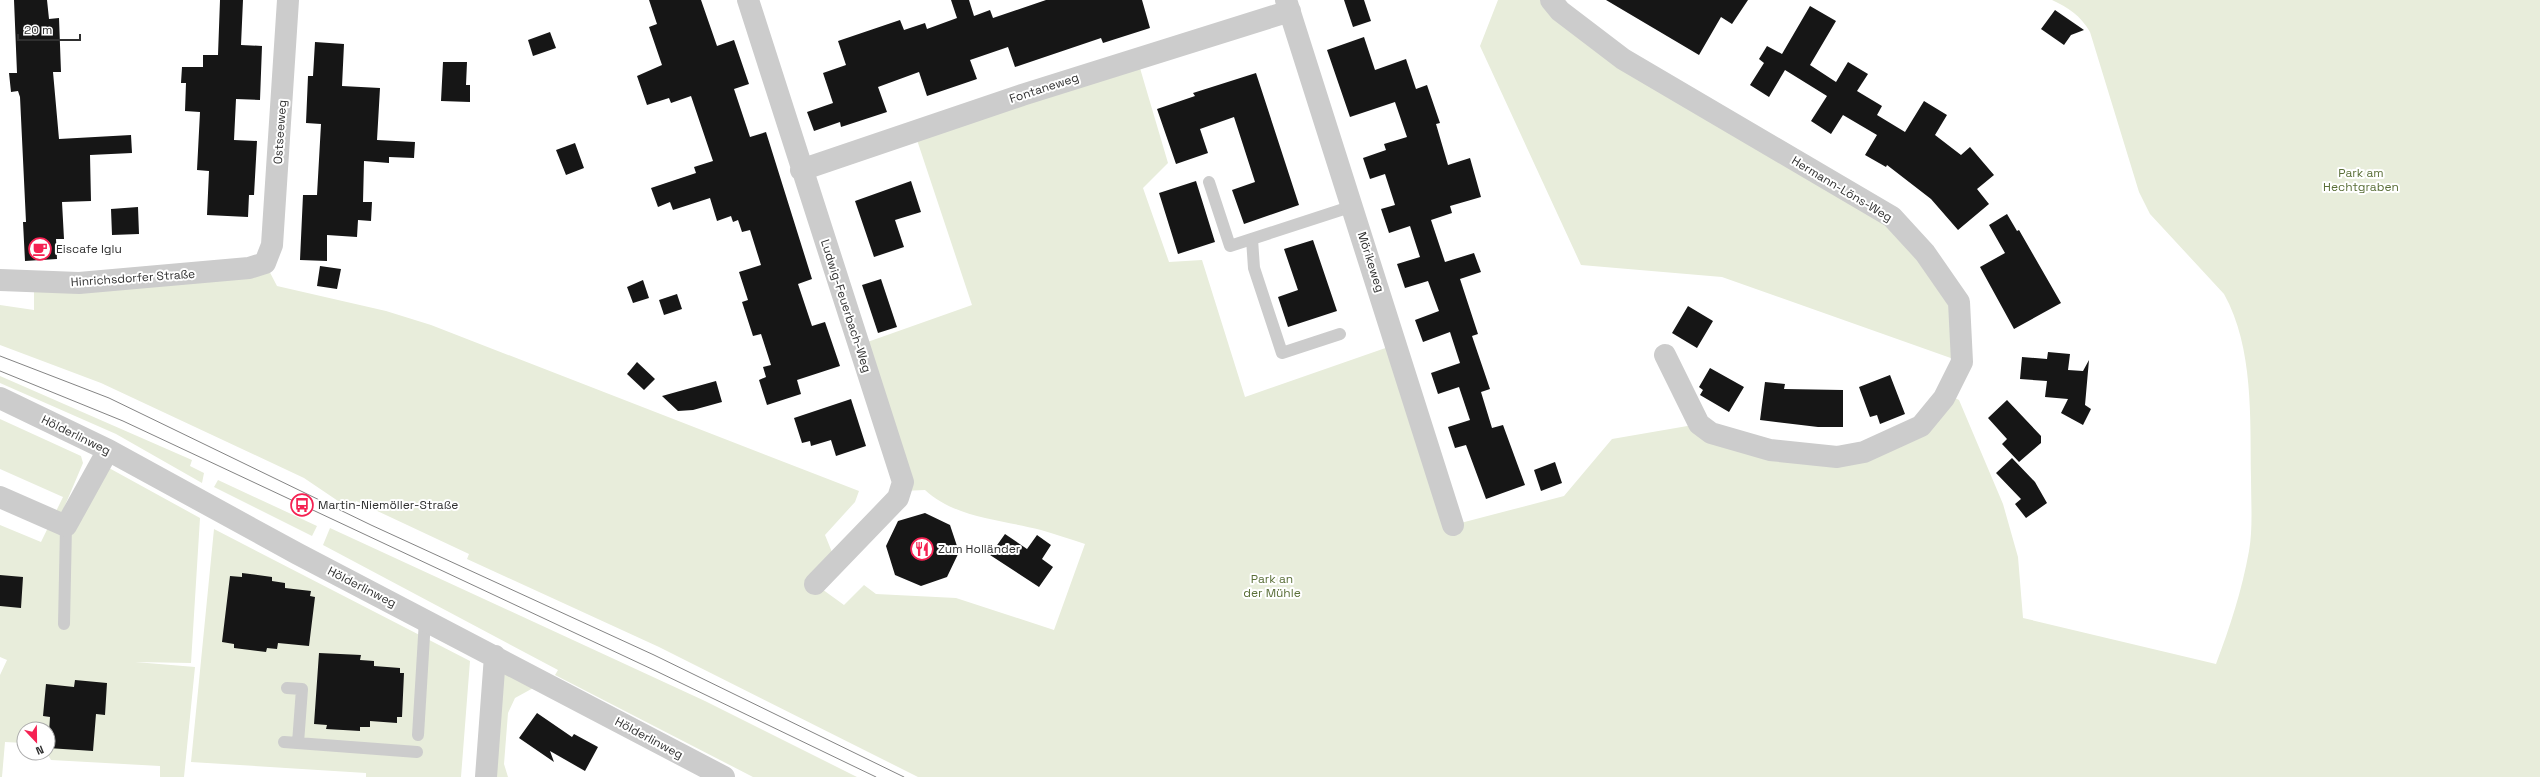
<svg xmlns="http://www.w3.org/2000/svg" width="2540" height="777" font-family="'Space Grotesk',sans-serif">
<rect width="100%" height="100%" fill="#fff"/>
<!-- green -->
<path fill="#e8eddb" d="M 1498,0 L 1551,0 L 1560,11 L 1892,217 L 1959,302 L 1962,362 L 1722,277 L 1581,265 L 1480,46 Z
M 2052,0 L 2540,0 L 2540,777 L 918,777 L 659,647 L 467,559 L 469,554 L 356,501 L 353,506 L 342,501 L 341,503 L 304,478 L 101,383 L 0,345 L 0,305 L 34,310 L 34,283 L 265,263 L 277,286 L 386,311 L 431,325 L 859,491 L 855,502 L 825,535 L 836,562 L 815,584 L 844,605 L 864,585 L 876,594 L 956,598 L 1054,630 L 1085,544 C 1070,539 1055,534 1041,530 C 1003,520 955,518 925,490 L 902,491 L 859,345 L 972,305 L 914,131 L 1137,58 L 1168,163 L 1143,188 L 1169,262 L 1202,260 L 1245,397 L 1397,344 L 1453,525 L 1564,496 L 1612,439 L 1699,424 L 1711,433 L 1864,452 L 1953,397 L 1959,400 L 2003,504 L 2018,557 L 2023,618 L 2216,664 C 2230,627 2242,590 2249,551 C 2253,528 2251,502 2251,478 C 2250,419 2254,348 2224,294 L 2150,214 L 2139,192 L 2090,32 C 2080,15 2069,8 2052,0 Z
M 0,376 L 192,460 L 190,466 L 204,473 L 202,483 L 116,434 L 0,383 Z
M 0,419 L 81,456 L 83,463 L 58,522 L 109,468 L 200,518 L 191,663 L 135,662 L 195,667 L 184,777 L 160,777 L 160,766 L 51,760 L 47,753 L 48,729 L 24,729 L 24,743 L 5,742 L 2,777 L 0,777 L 0,675 L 7,660 L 0,657 L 0,525 L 41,542 L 63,497 L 0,469 Z
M 218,480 L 317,526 L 312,536 L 214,487 Z
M 330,528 L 705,701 L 857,777 L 753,777 L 555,675 L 558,670 L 323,545 Z
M 214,529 L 470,661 L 461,777 L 366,777 L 366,773 L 191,762 Z
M 494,667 L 535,687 L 515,698 L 508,713 L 504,764 L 508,777 L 486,777 Z"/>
<!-- building -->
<path fill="#161616" d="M 14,0 L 47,0 L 49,19 L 59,18 L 61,72 L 53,72 L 59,139 L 131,135 L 132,153 L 90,155 L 91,201 L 62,202 L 64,239 L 56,239 L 57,259 L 25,261 L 23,222 L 26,222 L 20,97 L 18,91 L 11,92 L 9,73 L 17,73 Z
M 220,0 L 243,0 L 241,45 L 262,46 L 260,100 L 236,99 L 234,140 L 257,141 L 254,195 L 249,195 L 248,217 L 207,215 L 209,171 L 197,170 L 200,112 L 185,111 L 186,83 L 181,83 L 182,67 L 203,67 L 203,55 L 218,55 Z
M 649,0 L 701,0 L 717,46 L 734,40 L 749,84 L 734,89 L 750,137 L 766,132 L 812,279 L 798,284 L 812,326 L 825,322 L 840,366 L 797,380 L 801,394 L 767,405 L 759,380 L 766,377 L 763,367 L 771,365 L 761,334 L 753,336 L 742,302 L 748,300 L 739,272 L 761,265 L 750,230 L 742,232 L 738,220 L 733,222 L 731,216 L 717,221 L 710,198 L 673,210 L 670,202 L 658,207 L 651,188 L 696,173 L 694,167 L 713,161 L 691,96 L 671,103 L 669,98 L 647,105 L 637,76 L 662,65 L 649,27 L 657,24 Z
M 951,0 L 969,0 L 974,16 L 990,10 L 993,18 L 1046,0 L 1142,0 L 1150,28 L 1103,43 L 1101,38 L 1015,67 L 1008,47 L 970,60 L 977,79 L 927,96 L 919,72 L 878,87 L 887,112 L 841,127 L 840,122 L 814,131 L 807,112 L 833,103 L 823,73 L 846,65 L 838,41 L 900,20 L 904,30 L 925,23 L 927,29 L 957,18 Z
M 1344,0 L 1364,0 L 1371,21 L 1353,27 Z
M 1606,0 L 1748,0 L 1732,24 L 1721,17 L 1699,55 Z
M 1810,6 L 1836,21 L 1810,65 L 1836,82 L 1848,62 L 1868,74 L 1857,91 L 1882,106 L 1877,115 L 1905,132 L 1924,101 L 1947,115 L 1935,135 L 1961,155 L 1970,147 L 1994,175 L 1977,189 L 1989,204 L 1958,230 L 1931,199 L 1887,165 L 1886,167 L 1865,155 L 1877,135 L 1843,115 L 1831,134 L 1811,121 L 1827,96 L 1785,70 L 1769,97 L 1750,85 L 1764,63 L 1759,59 L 1767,46 L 1782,54 Z
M 2055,10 L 2084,30 L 2071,35 L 2064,45 L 2041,29 Z
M 550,32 L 556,48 L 533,56 L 528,40 Z
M 1364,37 L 1375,70 L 1406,59 L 1416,89 L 1427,85 L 1440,123 L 1436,124 L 1448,165 L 1470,158 L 1481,197 L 1450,206 L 1452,213 L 1431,220 L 1445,262 L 1474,253 L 1481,272 L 1460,279 L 1478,334 L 1472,336 L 1490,389 L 1481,392 L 1492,428 L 1503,425 L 1525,485 L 1486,499 L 1466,445 L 1455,448 L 1448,427 L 1470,420 L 1459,387 L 1438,394 L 1431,373 L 1460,363 L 1450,332 L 1423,342 L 1415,320 L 1439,311 L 1428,281 L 1405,288 L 1397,264 L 1420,257 L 1410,226 L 1389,233 L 1381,209 L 1395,205 L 1385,174 L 1370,179 L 1363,158 L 1386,150 L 1384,144 L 1407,137 L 1395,102 L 1350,117 L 1327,50 Z
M 315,42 L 344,44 L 342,86 L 380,88 L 377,140 L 415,142 L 414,158 L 389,157 L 389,163 L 364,161 L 363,202 L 372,202 L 371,221 L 358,220 L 357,237 L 327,235 L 327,261 L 300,260 L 303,195 L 317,195 L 321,124 L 306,123 L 308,76 L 313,76 Z
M 443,62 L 467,62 L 466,85 L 470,85 L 470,102 L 441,101 Z
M 1256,73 L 1299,205 L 1244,224 L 1232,190 L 1255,182 L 1234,117 L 1200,129 L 1208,153 L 1176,164 L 1157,109 L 1195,96 L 1193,93 Z
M 575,143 L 584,168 L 566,175 L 556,150 Z
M 911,181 L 921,212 L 895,220 L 904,247 L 874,257 L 855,201 Z
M 1196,181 L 1215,242 L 1178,254 L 1159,193 Z
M 138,207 L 139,234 L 112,235 L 111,209 Z
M 2007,214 L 2017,231 L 2019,230 L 2061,303 L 2014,329 L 1980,267 L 2005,253 L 1989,225 Z
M 1313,240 L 1337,311 L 1288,327 L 1278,297 L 1298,290 L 1284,249 Z
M 320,266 L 341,269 L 337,289 L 317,286 Z
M 881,279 L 897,327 L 878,333 L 862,285 Z
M 643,280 L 649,298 L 633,303 L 627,287 Z
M 677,294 L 682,309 L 664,315 L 659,300 Z
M 1688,306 L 1713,321 L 1697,348 L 1672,333 Z
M 2048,352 L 2070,354 L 2068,370 L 2083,371 L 2089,360 L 2085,405 L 2091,409 L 2083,425 L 2061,413 L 2068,399 L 2045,397 L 2047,381 L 2020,379 L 2022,357 L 2047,359 Z
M 637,362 L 655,379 L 644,390 L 627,374 Z
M 1710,368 L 1744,387 L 1729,412 L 1700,395 L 1703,390 L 1699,387 Z
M 1890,375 L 1905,414 L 1880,424 L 1877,415 L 1870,417 L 1859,387 Z
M 716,381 L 722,402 L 693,410 L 678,411 L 662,396 Z
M 1765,382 L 1785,384 L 1784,389 L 1843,390 L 1843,427 L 1818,427 L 1760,420 Z
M 851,399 L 866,446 L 836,456 L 831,440 L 811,446 L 810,441 L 802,443 L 794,418 Z
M 2007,400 L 2041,436 L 2041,443 L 2019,462 L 2002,444 L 2007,439 L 1988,418 Z
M 2012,458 L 2035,482 L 2047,503 L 2026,518 L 2015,504 L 2021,499 L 1996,473 Z
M 1555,462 L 1562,483 L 1541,491 L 1534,470 Z
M 925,513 L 950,525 L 959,552 L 947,577 L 921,586 L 895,575 L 886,546 L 898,521 Z
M 1005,534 L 1027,549 L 1037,535 L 1051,545 L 1042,559 L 1053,567 L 1039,587 L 990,555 Z
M 242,573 L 272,577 L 272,581 L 285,583 L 285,588 L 311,591 L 310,596 L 315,597 L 309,646 L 278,643 L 277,649 L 267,648 L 266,652 L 234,648 L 234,644 L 222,642 L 230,576 L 242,577 Z
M 0,575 L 23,577 L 21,608 L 0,606 Z
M 319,653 L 361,655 L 360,660 L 374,661 L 374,666 L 400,668 L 400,673 L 404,673 L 402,717 L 397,717 L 397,723 L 370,721 L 370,727 L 360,727 L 360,731 L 326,729 L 327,725 L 314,724 Z
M 75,680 L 107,683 L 105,715 L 96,714 L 93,751 L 48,748 L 50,717 L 43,716 L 46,684 L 74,687 Z
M 537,713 L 572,737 L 574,734 L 598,747 L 585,771 L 550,751 L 554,762 L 519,738 Z"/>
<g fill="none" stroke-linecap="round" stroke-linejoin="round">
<!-- lane -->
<path stroke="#ccc" stroke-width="12" d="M 1209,182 L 1230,246 L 1353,206
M 1252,239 L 1254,268 L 1282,353 L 1340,334
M 64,624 L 66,526
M 287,688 L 302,689 L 298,743
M 418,735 L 425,620
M 284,742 L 417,752"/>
<!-- street -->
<path stroke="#ccc" stroke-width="22" d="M 748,0 L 903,482 L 898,498 L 815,584
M 1286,0 L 1453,525
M 1551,0 L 1560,11 L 1623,59 L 1892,217 L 1925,253 L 1959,302 L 1962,362 L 1944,398 L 1921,426 L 1864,452 L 1837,457 L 1770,450 L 1711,433 L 1699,424 L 1665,355
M 801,170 L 1022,95 L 1290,11
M 0,280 L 79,283 L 249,268 L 265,263 L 272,245 L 288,0
M 0,398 L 108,450 L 298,554 L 724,777
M 0,497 L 66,526 L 108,450
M 486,777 L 495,656"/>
<!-- tram -->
<path stroke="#848484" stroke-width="1" d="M 0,356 L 109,398 L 371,525 L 654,655 L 904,777
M 0,371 L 123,421 L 656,671 L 876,777"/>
</g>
<!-- icons -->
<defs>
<g id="cafe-ring" transform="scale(1.15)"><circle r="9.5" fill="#fff" stroke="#f52152" stroke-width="1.5"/><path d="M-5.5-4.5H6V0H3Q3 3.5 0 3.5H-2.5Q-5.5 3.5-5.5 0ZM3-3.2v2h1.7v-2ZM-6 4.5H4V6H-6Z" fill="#f52152"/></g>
<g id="bus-ring" transform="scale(1.15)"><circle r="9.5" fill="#fff" stroke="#f52152" stroke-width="1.5"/><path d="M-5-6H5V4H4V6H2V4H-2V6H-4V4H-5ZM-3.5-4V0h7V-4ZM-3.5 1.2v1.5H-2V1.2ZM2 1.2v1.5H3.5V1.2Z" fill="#f52152"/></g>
<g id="restaurant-ring" transform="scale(1.15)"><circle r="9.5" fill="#fff" stroke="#f52152" stroke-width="1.5"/><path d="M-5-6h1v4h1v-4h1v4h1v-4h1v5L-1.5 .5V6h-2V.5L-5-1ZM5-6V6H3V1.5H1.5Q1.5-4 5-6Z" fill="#f52152"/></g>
</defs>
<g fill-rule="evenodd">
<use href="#cafe-ring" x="40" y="249"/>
<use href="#bus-ring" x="302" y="505"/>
<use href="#restaurant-ring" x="922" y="549"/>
</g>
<g text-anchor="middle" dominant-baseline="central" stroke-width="4" stroke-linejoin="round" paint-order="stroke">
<!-- street labels -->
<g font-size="12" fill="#2f2f2f" stroke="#fff">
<text transform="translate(1044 88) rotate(-18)">Fontaneweg</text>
<text transform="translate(280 132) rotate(-86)">Ostseeweg</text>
<text transform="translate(1842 189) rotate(31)">Hermann-Löns-Weg</text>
<text transform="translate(1371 262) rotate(72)">Mörikeweg</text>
<text transform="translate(133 278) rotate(-4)">Hinrichsdorfer Straße</text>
<text transform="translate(846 306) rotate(72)">Ludwig-Feuerbach-Weg</text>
<text transform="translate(76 435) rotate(26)">Hölderlinweg</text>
<text transform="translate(362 587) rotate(27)">Hölderlinweg</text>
<text transform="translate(649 738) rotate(28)">Hölderlinweg</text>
</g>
<!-- park labels -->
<g font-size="12" fill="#5a6f38" stroke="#fff">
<text x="2361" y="173">Park am<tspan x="2361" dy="14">Hechtgraben</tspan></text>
<text x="1272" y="579">Park an<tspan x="1272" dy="14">der Mühle</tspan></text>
</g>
<!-- poi labels -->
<g font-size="12" fill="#2f2f2f" stroke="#fff" text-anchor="start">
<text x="56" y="249">Eiscafe Iglu</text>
<text x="318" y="505">Martin-Niemöller-Straße</text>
<text x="938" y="549">Zum Holländer</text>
</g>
</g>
<!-- north arrow -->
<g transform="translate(36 741) rotate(158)"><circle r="19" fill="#ffffff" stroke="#acacac"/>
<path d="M0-3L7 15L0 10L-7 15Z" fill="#f52152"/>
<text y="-6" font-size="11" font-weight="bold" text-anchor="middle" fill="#2f2f2f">N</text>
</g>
<!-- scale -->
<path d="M18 34v6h62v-6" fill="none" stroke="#2f2f2f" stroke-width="2"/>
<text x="24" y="34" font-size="12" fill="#2f2f2f" stroke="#ffffff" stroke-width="3" paint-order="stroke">20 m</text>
</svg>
